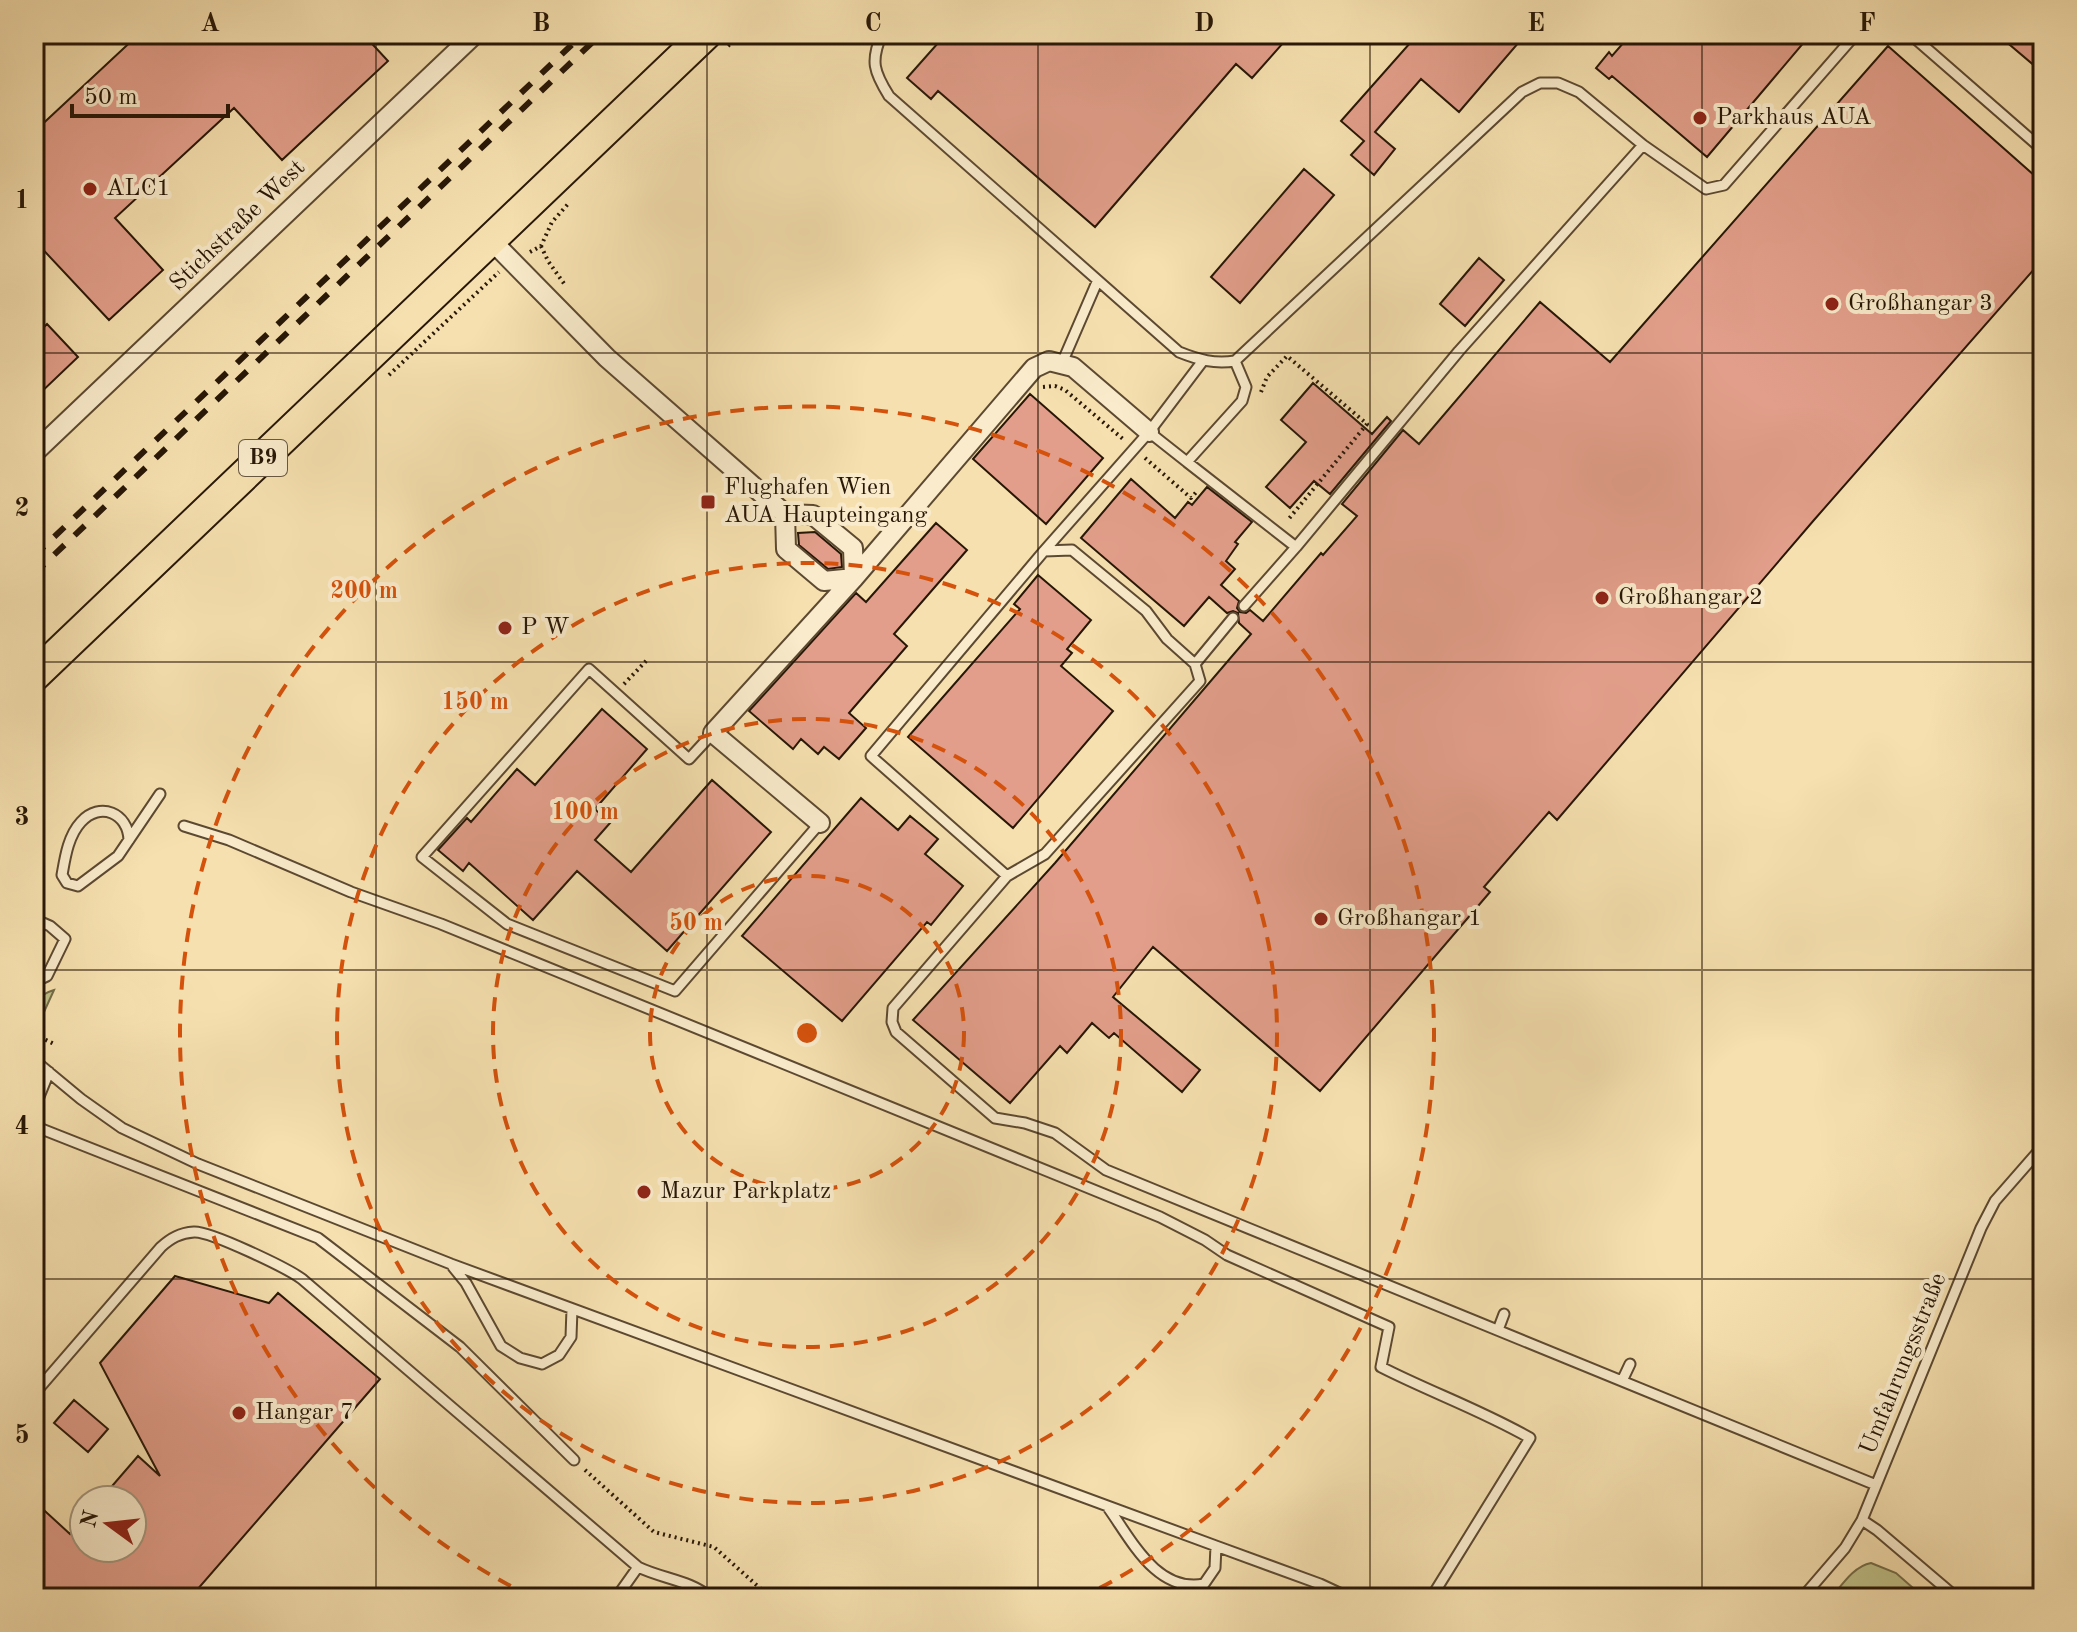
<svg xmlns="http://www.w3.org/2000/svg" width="2077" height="1632" font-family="'Old Standard TT',serif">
<rect width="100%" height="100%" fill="#f6e0af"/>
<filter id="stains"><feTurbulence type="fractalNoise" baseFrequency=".0025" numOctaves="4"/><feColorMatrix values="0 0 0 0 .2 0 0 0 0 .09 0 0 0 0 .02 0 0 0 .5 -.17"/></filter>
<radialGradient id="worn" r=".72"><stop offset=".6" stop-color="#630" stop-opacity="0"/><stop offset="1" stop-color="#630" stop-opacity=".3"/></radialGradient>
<!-- green -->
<path fill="#c0c188" stroke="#746c48" stroke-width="2" d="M 54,990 L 39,1023 L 34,1021 C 33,1004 37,995 54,990 Z
M 1871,1563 L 1896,1573 L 1921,1595 L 1919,1598 L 1831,1598 C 1842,1585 1854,1566 1871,1563 Z"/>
<!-- building -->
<path fill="#e29e8a" stroke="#281707" stroke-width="2" d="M 139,34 L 363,34 L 388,61 L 282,160 L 234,108 L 115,218 L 163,270 L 109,320 L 34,240 L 34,132 Z
M 946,34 L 1291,34 L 1252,78 L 1236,64 L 1095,227 L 938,91 L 931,99 L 907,78 Z
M 1418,34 L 1526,34 L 1459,112 L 1421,79 L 1375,132 L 1395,149 L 1374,175 L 1351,155 L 1364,141 L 1341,121 Z
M 1631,34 L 1811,34 L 1707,157 L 1612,76 L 1609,79 L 1596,68 L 1609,52 L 1612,56 Z
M 1997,34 L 2043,34 L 2043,73 Z
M 1888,46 L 2043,183 L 2043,259 L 1814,520 L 1557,820 L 1549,812 L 1484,887 L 1490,892 L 1320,1091 L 1153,947 L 1113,997 L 1200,1070 L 1182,1092 L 1114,1033 L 1109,1038 L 1092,1023 L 1067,1053 L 1060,1046 L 1010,1103 L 913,1020 L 1055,863 L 1251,634 L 1239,623 L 1238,613 L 1233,611 L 1227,613 L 1209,597 L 1184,626 L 1081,538 L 1131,479 L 1175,518 L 1188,502 L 1192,505 L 1207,487 L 1252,522 L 1235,542 L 1238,544 L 1226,561 L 1235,569 L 1221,585 L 1239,601 L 1237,608 L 1240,612 L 1246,613 L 1250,610 L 1263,621 L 1321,553 L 1323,555 L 1357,516 L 1342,504 L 1403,430 L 1419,444 L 1540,302 L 1610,362 Z
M 1304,169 L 1334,195 L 1240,303 L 1211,277 Z
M 1479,258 L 1504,280 L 1465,326 L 1440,304 Z
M 47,324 L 78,357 L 34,399 L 34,337 Z
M 1313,383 L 1372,434 L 1387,417 L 1391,421 L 1330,494 L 1314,481 L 1290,508 L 1266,487 L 1306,442 L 1281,420 Z
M 1030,394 L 1103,458 L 1046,524 L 973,459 Z
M 936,523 L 967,550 L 894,634 L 907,646 L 849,713 L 866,728 L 839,759 L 824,747 L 818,754 L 801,739 L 793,749 L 749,711 L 856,593 L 866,602 Z
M 815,532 L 841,554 L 842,567 L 828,569 L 799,545 L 798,533 Z
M 1038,575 L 1091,620 L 1067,649 L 1072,653 L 1061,666 L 1113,711 L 1013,828 L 908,737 L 1020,609 L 1014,604 Z
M 602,709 L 647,749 L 595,809 L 610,823 L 595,840 L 631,872 L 712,780 L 771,832 L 667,951 L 577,871 L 533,920 L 469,863 L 463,871 L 438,850 L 467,818 L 471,822 L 517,769 L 535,785 Z
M 861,798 L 898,830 L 910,816 L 938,839 L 925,854 L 963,886 L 931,925 L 927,922 L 842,1021 L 742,936 Z
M 175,1276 L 269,1303 L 278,1293 L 380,1379 L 190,1598 L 34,1598 L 34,1501 L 70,1534 L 84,1518 L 84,1548 L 132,1548 L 132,1500 L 100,1500 L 138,1456 L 160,1476 L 100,1363 Z
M 74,1400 L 108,1429 L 88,1452 L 54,1423 Z"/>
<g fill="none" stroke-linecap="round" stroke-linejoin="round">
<!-- service casing -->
<g stroke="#5c4931" stroke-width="13">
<path id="service" d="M 882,34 C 870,61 874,72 889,96 L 1179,352 C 1199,360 1214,364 1235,361 L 1522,92 L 1540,83 L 1558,83 L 1579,92 L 1643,145 L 1706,189 L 1724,185 L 1856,34
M 1910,34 L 2043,150
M 1202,362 L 1149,432 L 1187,462 L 1242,401 L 1246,387 L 1235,361
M 1062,363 L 1097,282
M 1187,462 L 1296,547 L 1459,351 L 1643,145
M 1044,551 L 1149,432
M 1244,606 L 1296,547
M 1195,664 L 1200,681 L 1045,854 L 1007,876 L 893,1008 L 892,1022 L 896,1032 L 995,1118 L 1025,1123 L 1055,1133 L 1106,1170 L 1876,1485
M 713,733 L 689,759 L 589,669 L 422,857 L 507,924 L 675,991 L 820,823
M 184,826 L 229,840 L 351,892 L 441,924 L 1160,1217 L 1205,1240 L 1227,1255 L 1389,1327 L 1381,1367 C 1430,1392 1481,1410 1530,1438 L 1431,1598
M 129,840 C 128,813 100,801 81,822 C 68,836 65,858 62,875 L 67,883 L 78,886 L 118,856 L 160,794
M 1007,876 L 871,756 L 1044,551 L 1072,550 L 1146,611 L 1167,639 L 1195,664 L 1233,618
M 34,919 L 50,926 L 65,939 L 47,976 L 34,982
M 34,1060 L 81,1099 L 122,1128 L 198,1164 L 451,1264 L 1216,1546 L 1215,1568 L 1204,1584 C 1156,1593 1131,1539 1107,1506
M 34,1109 L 49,1072
M 34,1126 L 318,1238 L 460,1347 L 574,1460
M 453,1267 L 466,1283 L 501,1346 L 520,1358 L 542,1364 L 559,1355 L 571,1337 L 572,1309
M 1498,1330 L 1504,1314
M 1622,1381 L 1630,1364
M 34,1394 L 161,1247 C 171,1238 180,1233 194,1232 C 210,1231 287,1268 302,1279 L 638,1567 L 616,1598
M 1862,1520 L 1877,1530 L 1957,1598
M 1216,1546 L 1320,1584 L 1350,1598
M 638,1567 C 663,1579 690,1580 711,1598
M 1802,1598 L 1845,1548 L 1862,1520 L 1981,1228 L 1995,1201 L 2043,1146"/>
</g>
<!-- minor casing -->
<g stroke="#5c4931" stroke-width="22">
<path id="minor" d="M 491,240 L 607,358 L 785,514 L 813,515 L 853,548 L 854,578 L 824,581 L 786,549 L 785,514
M 34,453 L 475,34
M 820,823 L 713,733 L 854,578 L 1034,368 L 1049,361 L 1073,367 L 1149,432"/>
</g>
<!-- primary casing -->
<g stroke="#281707" stroke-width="34">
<path id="primary" d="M 34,676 L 706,34"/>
</g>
<!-- path -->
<path stroke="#281707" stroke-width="4" stroke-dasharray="2 4" stroke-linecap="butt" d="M 728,46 L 741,34
M 541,246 L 548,261 L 565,285
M 530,252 L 541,246 L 552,222 L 568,204
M 389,375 L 499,272
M 1043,387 L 1055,386 L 1065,390 L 1123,439
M 1261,392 L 1267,377 L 1287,356 L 1367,424 L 1287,521
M 1145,458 L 1191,498 L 1198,490
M 779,482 L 793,485 L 805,496
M 848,520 L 883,515
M 624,684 L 647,660
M 34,1025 L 41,1029 L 38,1036 L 56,1045
M 585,1470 L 654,1532 L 714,1547 L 771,1598"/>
<!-- service -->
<use href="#service" stroke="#f9ebcb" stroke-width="9"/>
<!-- minor -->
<use href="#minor" stroke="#f9ebcb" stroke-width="18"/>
<!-- primary -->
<use href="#primary" stroke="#f6e0af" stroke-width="30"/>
<!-- rail -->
<path stroke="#281707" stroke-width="6" stroke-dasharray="14 14" stroke-linecap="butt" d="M 34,556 L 582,35
M 34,574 L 601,34"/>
</g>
<!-- grid -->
<path fill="none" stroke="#281707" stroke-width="2" stroke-opacity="0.55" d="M 376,34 L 376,1598M 707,34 L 707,1598M 1038,34 L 1038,1598M 1370,34 L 1370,1598M 1702,34 L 1702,1598M 34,353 L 2043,353M 34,662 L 2043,662M 34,970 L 2043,970M 34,1279 L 2043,1279"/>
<!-- distance rings -->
<g fill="none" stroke="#d5520c" stroke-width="4" stroke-dasharray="14 10">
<circle cx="807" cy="1033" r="157"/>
<circle cx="807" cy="1033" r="314"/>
<circle cx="807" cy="1033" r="470"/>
<path d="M532 1597A627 627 0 1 1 1082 1597"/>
</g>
<!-- markers -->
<g fill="#8f2418" stroke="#f9ebcb" stroke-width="3">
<circle cx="1700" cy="118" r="8"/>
<circle cx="90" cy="189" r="8"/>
<circle cx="1832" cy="304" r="8"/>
<rect x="700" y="494" width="16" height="16" rx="4"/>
<circle cx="1602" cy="598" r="8"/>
<circle cx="505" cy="628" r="8"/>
<circle cx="1321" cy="919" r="8"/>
<circle cx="644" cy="1192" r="8"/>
<circle cx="239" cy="1413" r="8"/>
</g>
<g text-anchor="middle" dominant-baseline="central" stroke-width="8" stroke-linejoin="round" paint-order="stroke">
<!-- shield labels -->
<rect fill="#f9ebcb" stroke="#675742" stroke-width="2" x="239" y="440" width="48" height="36" rx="6"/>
<g font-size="22" font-weight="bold" fill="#281707">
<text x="263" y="458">B9</text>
</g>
<!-- poi labels -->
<g font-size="24" fill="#281707" stroke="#f9ebcb" text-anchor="start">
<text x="1716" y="118">Parkhaus AUA</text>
<text x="106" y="189">ALC1</text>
<text x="1848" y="304">Großhangar 3</text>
<text x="724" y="488">Flughafen Wien<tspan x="724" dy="28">AUA Haupteingang</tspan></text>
<text x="1618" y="598">Großhangar 2</text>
<text x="521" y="628">P W</text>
<text x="1337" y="919">Großhangar 1</text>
<text x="660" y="1192">Mazur Parkplatz</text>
<text x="255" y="1413">Hangar 7</text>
</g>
<!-- street labels -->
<g font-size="24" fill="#281707" stroke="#f9ebcb">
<text transform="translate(238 226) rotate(-44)">Stichstraße West</text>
<text transform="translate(1904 1364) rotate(-68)">Umfahrungsstraße</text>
</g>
</g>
<circle cx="807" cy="1033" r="12" fill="#d5520c" stroke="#f9ebcb" stroke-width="4"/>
<g font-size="24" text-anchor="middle" font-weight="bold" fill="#d5520c" stroke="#f9ebcb" stroke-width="8" stroke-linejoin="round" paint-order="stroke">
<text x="364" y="598">200 m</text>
<text x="475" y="709">150 m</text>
<text x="585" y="819">100 m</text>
<text x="696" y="930">50 m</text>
</g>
<!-- margin -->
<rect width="2077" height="1632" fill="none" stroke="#f6e0af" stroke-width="88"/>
<!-- north arrow -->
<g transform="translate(108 1524) rotate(285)"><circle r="38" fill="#f9ebcb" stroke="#a5967d" stroke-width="2"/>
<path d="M0-6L14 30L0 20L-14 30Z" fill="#8f2418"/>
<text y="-12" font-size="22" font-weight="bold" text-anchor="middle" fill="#281707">N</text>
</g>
<!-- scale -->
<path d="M72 104v12h156v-12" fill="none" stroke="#281707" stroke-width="4"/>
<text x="84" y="104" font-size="24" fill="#281707" stroke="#f9ebcb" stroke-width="6" paint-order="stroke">50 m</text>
<rect x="44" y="44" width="1989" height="1544" fill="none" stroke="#281707" stroke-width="3"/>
<g font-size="26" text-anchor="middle" font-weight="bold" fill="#281707">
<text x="210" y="31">A</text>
<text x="541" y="31">B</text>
<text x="873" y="31">C</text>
<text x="1204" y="31">D</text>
<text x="1536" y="31">E</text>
<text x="1867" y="31">F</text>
<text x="22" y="208">1</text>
<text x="22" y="516">2</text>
<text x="22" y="825">3</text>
<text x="22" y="1134">4</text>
<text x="22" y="1443">5</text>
</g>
<rect width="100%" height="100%" filter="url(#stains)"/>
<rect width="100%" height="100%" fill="url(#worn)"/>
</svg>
